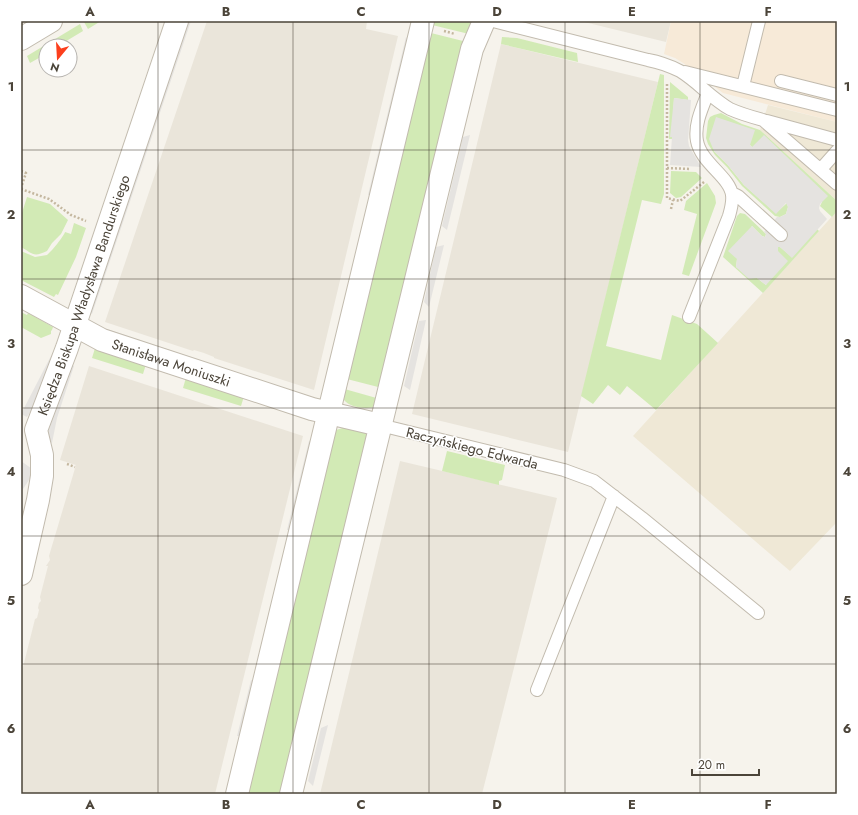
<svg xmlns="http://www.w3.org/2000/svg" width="858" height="815" font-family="Jost,sans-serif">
<rect width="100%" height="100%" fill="#f6f3ec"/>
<!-- residential -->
<path fill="#eae5da" d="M 207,21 L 367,21 L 366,29 L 398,36 L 314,390 L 214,358 L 214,357 L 204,353 L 194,350 L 193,351 L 105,322 Z
M 580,21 L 671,21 L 666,42 Z
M 501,44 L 658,82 L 568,452 L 412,414 Z
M 89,366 L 303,436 L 215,794 L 21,794 L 21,675 L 35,619 L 37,618 L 39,610 L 38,608 L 39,603 L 41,601 L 40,597 L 48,566 L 46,566 L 50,560 L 49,556 L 76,465 L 60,460 Z
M 400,461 L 557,498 L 482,794 L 320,794 Z"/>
<!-- commercial -->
<path fill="#f7ead8" d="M 671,21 L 837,21 L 837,122 L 723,93 L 683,63 L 675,58 L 664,54 Z"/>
<!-- education -->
<path fill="#efe8d6" d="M 768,105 L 837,122 L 837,201 L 760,130 Z
M 837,211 L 837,522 L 790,571 L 633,436 Z"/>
<!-- green -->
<path fill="#d2eab5" d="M 86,21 L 101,21 L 88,29 L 84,22 Z
M 429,21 L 472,21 L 469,34 L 428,24 Z
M 80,24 L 83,31 L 58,46 L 46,46 L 46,54 L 30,63 L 27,56 Z
M 427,32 L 467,42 L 382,388 L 343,378 Z
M 502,37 L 517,38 L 577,53 L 578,62 L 501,44 Z
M 660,74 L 664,75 L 664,194 L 661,204 L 642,200 L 606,346 L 661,360 L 672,315 L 697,324 L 718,343 L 656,410 L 627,386 L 620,395 L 608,385 L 593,404 L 581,396 Z
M 670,82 L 688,97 L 688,100 L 674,98 L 672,139 L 669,139 Z
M 721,113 L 742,124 L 760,130 L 837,201 L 837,211 L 832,217 L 820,206 L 822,202 L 764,136 L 753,148 L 750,145 L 714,151 L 727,164 L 744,185 L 776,213 L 787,203 L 788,207 L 786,214 L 780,217 L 775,216 L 742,186 L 727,167 L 715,155 L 708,144 L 706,138 L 708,121 L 710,117 L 714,115 Z
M 671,171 L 696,172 L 702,178 L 681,197 L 676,198 L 670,193 Z
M 707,183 L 715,196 L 716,203 L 689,276 L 682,274 L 697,214 L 684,210 L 686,201 Z
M 27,197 L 50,204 L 68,220 L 61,234 L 52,243 L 47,251 C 33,258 32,253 21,247 L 21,216 Z
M 740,213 L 745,214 L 766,234 L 765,237 L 762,236 L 752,226 L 737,259 L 736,267 L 751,278 L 757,278 L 766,285 L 778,251 L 778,247 L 780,247 L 792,257 L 817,229 L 819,231 L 763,293 L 723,257 L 737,216 Z
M 74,223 L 86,228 L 76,257 L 58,295 L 56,294 L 54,297 L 21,280 L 21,251 L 35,257 L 47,255 C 51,252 64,236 65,232 L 71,234 Z
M 21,312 L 27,315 L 28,313 L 53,327 L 52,330 L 51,331 L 51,334 L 41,338 L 21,327 Z
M 96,345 L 147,361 L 143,374 L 92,358 Z
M 187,374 L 245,393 L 241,406 L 183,388 Z
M 341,388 L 380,399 L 377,406 C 368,410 350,408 344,400 C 341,396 341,393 341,388 Z
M 346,427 L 365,432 L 368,437 L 285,794 L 243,794 L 332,434 L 336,430 Z
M 447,451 L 505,465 L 502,480 L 499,481 L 499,485 L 442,471 Z"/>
<!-- parking -->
<path fill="#e5e3e0" d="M 183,21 L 191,21 L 92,314 L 86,308 Z
M 406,37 L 411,44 L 375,194 L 368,195 Z
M 674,98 L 691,100 L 688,140 L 689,146 L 701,167 L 670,165 L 672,137 L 670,137 Z
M 716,117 L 755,130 L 750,145 L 752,147 L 764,135 L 828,196 L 820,204 L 819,208 L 820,211 L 827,219 L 792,258 L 780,247 L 778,247 L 778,251 L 788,261 L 766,285 L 757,278 L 749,279 L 736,267 L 737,259 L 728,251 L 752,226 L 762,236 L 765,237 L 766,234 L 764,232 L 777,217 L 780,217 L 786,214 L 788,207 L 786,203 L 776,214 L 744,185 L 727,164 L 714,151 L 709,139 Z
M 470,135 L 447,230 L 442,226 L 463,137 Z
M 444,245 L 429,307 L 424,302 L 436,247 Z
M 426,320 L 410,390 L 404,386 L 419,321 Z
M 104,328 L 191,357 L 185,362 L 105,335 Z
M 53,352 L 59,356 L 34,406 L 27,417 L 21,414 Z
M 67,363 L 74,366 L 57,418 L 52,443 L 46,439 L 47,428 Z
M 309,441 L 315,445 L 294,530 L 287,530 Z
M 21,461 L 35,471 L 21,492 Z
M 251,680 L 257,683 L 244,736 L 237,736 Z
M 328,725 L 313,786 L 308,781 L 321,728 Z"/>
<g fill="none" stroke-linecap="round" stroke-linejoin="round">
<!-- service casing -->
<g stroke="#c2bbae" stroke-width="14">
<path id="service" d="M 493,21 L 648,60 C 659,62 670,66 680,71 C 698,82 712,99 730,109 C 741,114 752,117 763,120 L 837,184
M 685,72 L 837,110
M 781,81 L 837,95
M 743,86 L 759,21
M 767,121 L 837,140
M 821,169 L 837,151
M 732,193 L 738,196 L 781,235
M 689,317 L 729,216 C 731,209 733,202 732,195 C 730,177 701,163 697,141 C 694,125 702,108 708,93
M 380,425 L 564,470 L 594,481 L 642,518 L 758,613
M 537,690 L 614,496"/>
</g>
<!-- minor casing -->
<g stroke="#c2bbae" stroke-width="24">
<g id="minor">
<path id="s1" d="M 21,296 L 102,340 L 312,409 L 329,413"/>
<path id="s2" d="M 21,574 L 38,500 L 42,476 L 42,455 L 36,430 L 67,348 L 177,21"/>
</g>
</g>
<!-- tertiary casing -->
<g stroke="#c2bbae" stroke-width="24">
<path id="tertiary" d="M 21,39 L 51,21
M 329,413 L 380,425
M 237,794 L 423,21
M 291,794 L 472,49 L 484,21"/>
</g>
<!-- path -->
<path stroke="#c4b79f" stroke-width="2.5" stroke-dasharray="2 2" stroke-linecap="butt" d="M 444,31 L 455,34
M 667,84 L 667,168 L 690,169
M 667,168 L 667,198 L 680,201 L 704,182
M 21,171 L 26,173 L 21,188
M 21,189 L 49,199 L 71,215 L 86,221
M 671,209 L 673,200
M 67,464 L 75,467"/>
<!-- service -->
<use href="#service" stroke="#fff" stroke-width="12"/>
<!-- minor -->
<use href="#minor" stroke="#fff" stroke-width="22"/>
<!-- tertiary -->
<use href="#tertiary" stroke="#fff" stroke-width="22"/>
</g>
<!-- grid -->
<path fill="none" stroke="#4b4439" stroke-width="1" stroke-opacity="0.55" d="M 158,21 L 158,794M 293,21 L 293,794M 429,21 L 429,794M 565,21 L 565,794M 700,21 L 700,794M 21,150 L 837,150M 21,279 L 837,279M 21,408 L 837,408M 21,536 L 837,536M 21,664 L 837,664"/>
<g text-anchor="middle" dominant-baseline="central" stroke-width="3" stroke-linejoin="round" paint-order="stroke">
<!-- street labels -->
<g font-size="14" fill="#4b4439" stroke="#fff">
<text stroke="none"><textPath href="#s2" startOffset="290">Księdza Biskupa Władysława Bandurskiego</textPath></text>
<text stroke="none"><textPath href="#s1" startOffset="165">Stanisława Moniuszki</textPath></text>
<text transform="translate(472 448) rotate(14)">Raczyńskiego Edwarda</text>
</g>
</g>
<!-- border -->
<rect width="858" height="815" fill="none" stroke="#ffffff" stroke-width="44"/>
<!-- north arrow -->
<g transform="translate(58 58) rotate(198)"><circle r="19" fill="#ffffff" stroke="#b7b4b0"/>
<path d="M0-3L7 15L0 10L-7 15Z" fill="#fc3f1d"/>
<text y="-6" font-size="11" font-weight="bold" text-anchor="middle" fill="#4b4439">N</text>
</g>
<!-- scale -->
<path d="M692 769v6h67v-6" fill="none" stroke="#4b4439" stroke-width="2"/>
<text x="698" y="769" font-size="12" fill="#4b4439" stroke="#ffffff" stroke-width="3" paint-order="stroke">20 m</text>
<rect x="22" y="22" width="814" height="771" fill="none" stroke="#4b4439" stroke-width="1.5"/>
<g font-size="13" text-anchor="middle" font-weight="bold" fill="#4b4439">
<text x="90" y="16">A</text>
<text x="226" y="16">B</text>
<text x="361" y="16">C</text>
<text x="497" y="16">D</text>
<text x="632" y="16">E</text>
<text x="768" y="16">F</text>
<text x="11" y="91">1</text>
<text x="847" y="91">1</text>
<text x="11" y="219">2</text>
<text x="847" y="219">2</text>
<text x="11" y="348">3</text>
<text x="847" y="348">3</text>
<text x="11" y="476">4</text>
<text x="847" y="476">4</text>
<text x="11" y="605">5</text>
<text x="847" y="605">5</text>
<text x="11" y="733">6</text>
<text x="847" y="733">6</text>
<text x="90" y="809">A</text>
<text x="226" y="809">B</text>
<text x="361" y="809">C</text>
<text x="497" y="809">D</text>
<text x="632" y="809">E</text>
<text x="768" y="809">F</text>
</g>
</svg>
